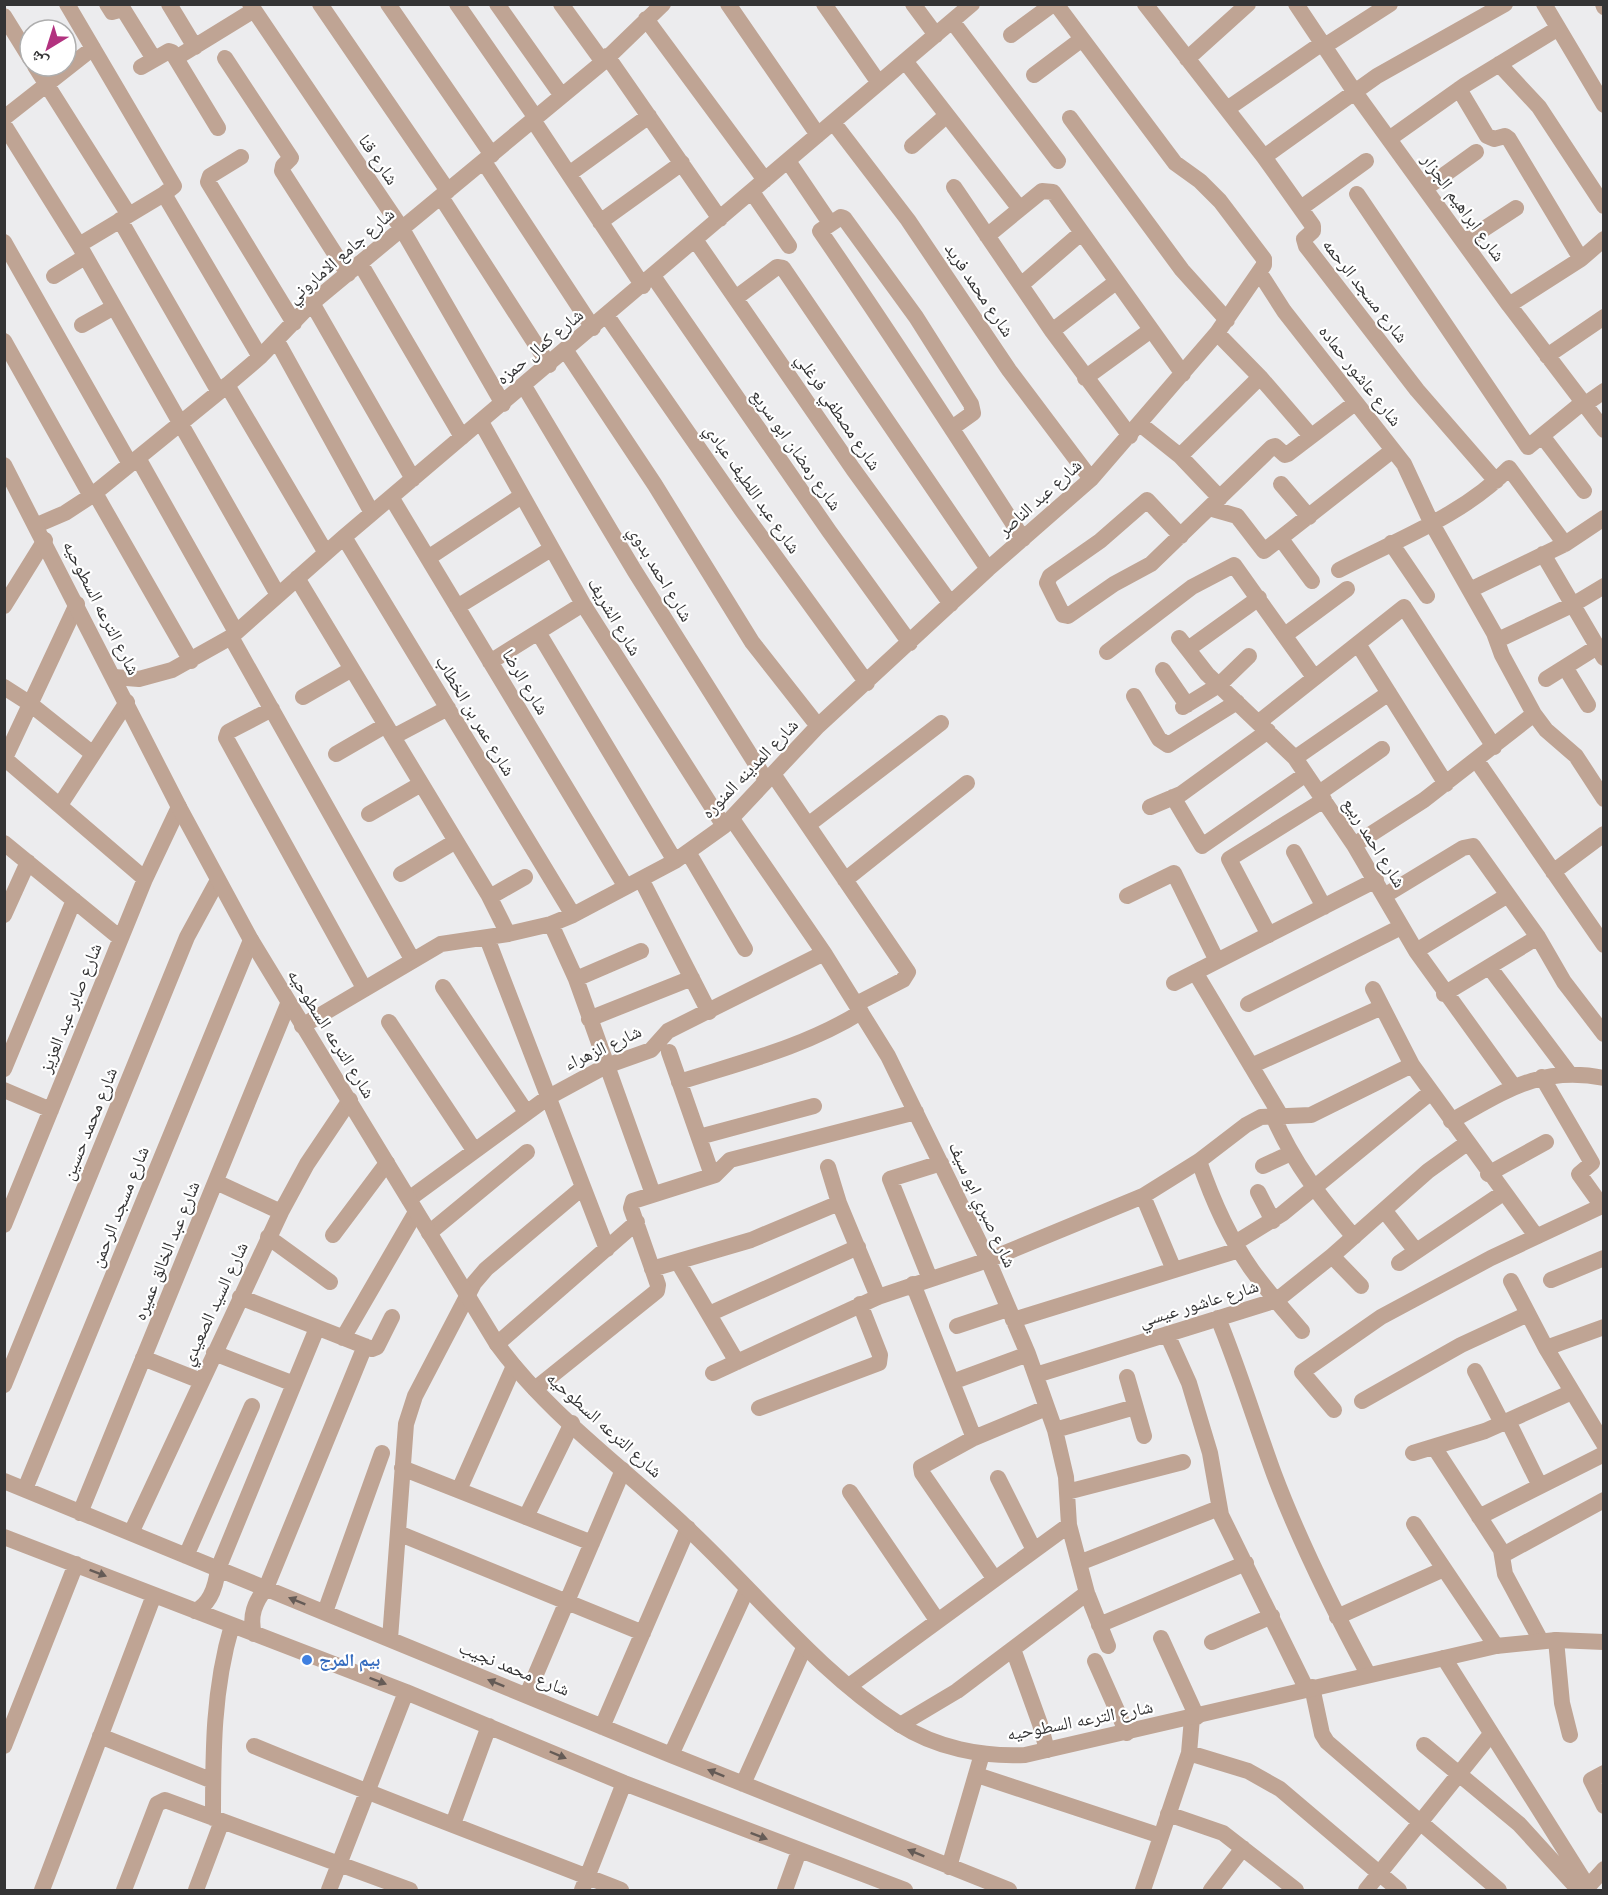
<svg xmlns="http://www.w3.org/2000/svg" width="1608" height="1895" font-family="Spectral,'Noto Naskh Arabic',serif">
<rect width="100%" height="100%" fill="#ececee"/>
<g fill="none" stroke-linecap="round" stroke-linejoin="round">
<!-- minor -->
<path stroke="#bfa494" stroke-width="16" d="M 67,4 L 174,186 L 164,194 L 79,245
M 107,4 L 112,12 L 123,9 L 154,59
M 169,4 L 195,47
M 250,4 L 402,229 L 503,404
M 320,4 L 448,191
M 388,4 L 492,155
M 457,4 L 536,118
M 497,4 L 562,96
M 561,4 L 603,62
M 728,4 L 818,135
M 824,4 L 879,83
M 913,4 L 936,35
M 1145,4 L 1264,157 L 1313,226 L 1313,231 L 1304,239 L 1306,246 L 1417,390 L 1496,481
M 1296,4 L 1354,91 L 1509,305 L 1604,430
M 1544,4 L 1604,105
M 1603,4 L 1604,7
M 4,16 L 30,58
M 646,19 L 765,180
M 952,21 L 1058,161
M 1011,35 L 1053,4
M 1323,47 L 1390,4
M 607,56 L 720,219
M 176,58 L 254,10
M 225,58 L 291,158 L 283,166 L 282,171 L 348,274
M 1187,59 L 1248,4
M 905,61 L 1020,209
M 1499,64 L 1539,107 L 1604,206
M 35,66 L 129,215
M 141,67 L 169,51 L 172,52 L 218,128
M 1034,75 L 1082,39
M 1459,89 L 1487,136 L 1494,139 L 1505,136 L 1509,139 L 1581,259
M 1227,109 L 1321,44
M 4,118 L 93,48
M 1070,118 L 1182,270 L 1227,320
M 533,120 L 643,286
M 833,122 L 908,220 L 1009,370 L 1091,479
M 4,125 L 79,245 L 278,595
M 1389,139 L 1465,85 L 1557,29
M 912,146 L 947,115
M 241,157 L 210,176 L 208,182 L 294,323
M 1264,157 L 1377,76 L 1505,4
M 788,161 L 830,223
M 484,162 L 593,328
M 569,174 L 649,116
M 954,187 L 1052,331 L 1130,436
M 1426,188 L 1476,152
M 752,192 L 789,246
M 164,194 L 260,357
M 1357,194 L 1528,447 L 1582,403
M 441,197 L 549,365
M 1301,208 L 1366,161
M 120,220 L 219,392
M 600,222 L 682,163
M 987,236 L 1042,191 L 1053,192 L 1183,374
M 696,241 L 853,469 L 951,604
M 4,242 L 130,464
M 1464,242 L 1516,208
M 360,263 L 462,437
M 1259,272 L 1284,311 L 1404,464 L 1431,522 L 1494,633 L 1502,655 L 1534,714 L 1546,730 L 1576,756 L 1604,799
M 54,276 L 85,257
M 653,276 L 829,531 L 910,643
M 1021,285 L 1081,233
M 737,297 L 777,267 L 783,268 L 988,569
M 312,303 L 413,479
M 1509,305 L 1581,259 L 1604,239
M 607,316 L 743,512 L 867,683
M 82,325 L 114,307
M 1052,331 L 1116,282
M 1217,333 L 1260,377 L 1311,436
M 4,341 L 91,496
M 277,341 L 372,513
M 566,351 L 655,485 L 752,642 L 818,726
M 1547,356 L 1604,317
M 1085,378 L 1151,330
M 227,385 L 326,553
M 524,386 L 634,570 L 766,780
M 1584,405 L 1604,391
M 481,422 L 583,604 L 724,826
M 1140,424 L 1180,456 L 1220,498
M 952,428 L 973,413 L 971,404 L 916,317 L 844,218 L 841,217 L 820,231 C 890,333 957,436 1023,539
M 1543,437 L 1584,491
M 1180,456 L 1260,377
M 138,458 L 236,632
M 1281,484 L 1309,517
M 95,493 L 191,661
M 391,497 L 626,887
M 1209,508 L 1237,516 L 1264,551 L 1393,450
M 37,525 L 65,513 L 91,496 L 219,392 L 260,357 L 312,303 L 603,62 L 663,4
M 1181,536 L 1147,500 L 1100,541 L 1050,576 L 1047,583 L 1063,615 L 1068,616 L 1114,584 L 1151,564 L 1272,447 L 1275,446 L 1285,455 L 1288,454 L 1355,403
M 344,537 L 573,915
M 1281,539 L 1312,581
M 1391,543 L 1427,596
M 1543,554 L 1604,658
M 428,558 L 520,497
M 1339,570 C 1396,540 1464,515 1509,468 L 1565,544
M 297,578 L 488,894 L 508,934
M 1470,590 L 1565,544 L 1604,518
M 4,606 L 45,540
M 457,607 L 551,549
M 538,632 L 675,861
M 1285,635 L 1347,589
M 231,637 L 412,959
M 1179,638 L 1207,674 L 1295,758 L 1354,845 L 1416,951 L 1514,1087
M 1498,640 L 1574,604 L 1604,586
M 1358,644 L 1446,784
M 1188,649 L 1259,598
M 1107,652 L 1192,587 L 1234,565 L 1314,677
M 490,662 L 583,604
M 1565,667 L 1588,705
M 1163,670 L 1187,705
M 114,677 L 139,679 L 172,670 L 231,637 L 344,537 L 972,4
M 1546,679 L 1597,647
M 4,687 L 29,703 L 93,754
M 1134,696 L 1159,739 L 1168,745 L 1237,702
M 303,697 L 352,669
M 1183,707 L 1219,685 L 1249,656
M 272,709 L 228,732 L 226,738 L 364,988
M 1259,722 L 1404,607 L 1494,747
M 393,737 L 448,708
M 336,754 L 386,725
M 4,758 L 145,879
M 1295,758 L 1389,693
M 4,760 L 77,604
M 1477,761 L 1604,945
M 773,774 L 908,972 L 903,980 L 856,1004
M 1319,793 L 1382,749
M 1173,797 L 1202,846 L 1306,774
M 60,805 L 127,702
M 1150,807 L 1181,794 L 1268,731
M 369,814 L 421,784
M 732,819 L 824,953 L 888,1056 L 988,1260 L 1028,1354 L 1055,1430 L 1066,1477 L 1069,1525 L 1087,1593 L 1108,1646
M 808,825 L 941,723
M 4,843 L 120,938
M 1354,845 L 1424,800 L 1534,714
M 688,852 L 745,949
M 1294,852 L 1324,907
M 1553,872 L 1604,834
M 401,874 L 456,841
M 641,879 L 709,1012
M 845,880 L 967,783
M 1127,896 L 1174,873 L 1217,961
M 1384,896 L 1463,848 L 1473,846 L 1538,937 L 1564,982 L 1604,1034
M 490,897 L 525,877
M 4,915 L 28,862
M 551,924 L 576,979 L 653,1194
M 1269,935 L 1229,859 L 1324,800
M 487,938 L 607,1249
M 1416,951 L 1508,895
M 1490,968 L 1569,1073
M 1195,972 L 1281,1116
M 576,979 L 641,951
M 1174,983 L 1376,880
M 443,987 L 526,1112
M 1373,989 L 1412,1065 L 1536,1236
M 1444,994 L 1538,937
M 1248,1004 L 1401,927
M 589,1019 L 692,978
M 389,1022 L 474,1150
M 302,1026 L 441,944 L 508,934 L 551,924 L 573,915 L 675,861 L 724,826 L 818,726 L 988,569 L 1091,479 L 1217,333 L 1264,265 L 1264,259 L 1220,201 L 1200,181 L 1175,163 L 1056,4
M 669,1052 L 712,1175
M 1251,1066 L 1382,1007
M 4,1069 L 74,900
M 1542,1077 L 1592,1163 L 1579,1174 L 1602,1206
M 679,1082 C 742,1062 805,1047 861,1012
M 4,1090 L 51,1110
M 1273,1116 C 1294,1164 1320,1197 1354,1237
M 1451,1121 C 1504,1092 1540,1065 1604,1078
M 699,1137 L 814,1106
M 1199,1161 C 1212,1199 1228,1236 1252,1270 C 1267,1291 1285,1311 1302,1331
M 1263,1166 L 1291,1153
M 828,1167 L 839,1203 L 878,1297
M 1488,1174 L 1546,1142
M 216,1182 L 281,1212
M 1258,1192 L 1273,1221
M 1143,1196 L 1174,1270
M 409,1199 L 547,1098 L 606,1066 L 651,1050 L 668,1031 L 824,953
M 1384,1210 L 1416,1251
M 4,1225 L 145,879 L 179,807
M 429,1233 L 527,1152
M 333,1235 L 387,1163
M 268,1237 L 330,1282
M 1235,1243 L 1282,1214 L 1431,1092
M 1332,1256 L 1361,1286
M 678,1262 L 737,1362
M 1399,1263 L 1503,1193
M 652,1269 L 751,1240 L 839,1203
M 930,1279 L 890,1179 L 941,1163
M 1551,1280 L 1604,1258
M 1511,1281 L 1546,1348 L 1604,1444
M 913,1284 L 974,1438
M 240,1297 L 372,1349 L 377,1347 L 392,1317
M 709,1314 L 858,1247
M 1218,1318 C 1239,1369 1255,1422 1274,1474 C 1300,1543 1333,1609 1368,1674
M 1013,1320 L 1239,1250
M 957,1326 L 1008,1309
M 1167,1334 L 1189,1383 L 1210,1453 L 1221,1515 L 1306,1688
M 343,1338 L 416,1212
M 497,1344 L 637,1222
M 1546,1348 L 1604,1327
M 214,1353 L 294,1384
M 143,1358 L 201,1381
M 1475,1371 L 1502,1423
M 713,1373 L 878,1297 L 988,1260 L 1143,1196 L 1199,1161 L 1246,1125 L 1261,1117 L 1311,1115 L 1412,1065
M 1036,1375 L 1277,1300 L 1332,1256 L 1428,1171 L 1467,1143
M 1127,1377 L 1144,1436
M 952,1382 L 1028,1354
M 4,1385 L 187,937 L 218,880
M 535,1389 L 657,1291 L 658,1285 L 631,1208 L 633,1201 L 715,1175 L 730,1160 L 916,1112
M 1362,1401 L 1461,1345 L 1528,1314
M 759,1408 L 879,1363 L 880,1355 L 860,1304
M 1334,1410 L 1302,1372 L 1381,1317 L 1491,1258 L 1604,1205
M 1508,1421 L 1540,1486
M 1055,1430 L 1135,1407
M 1434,1447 L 1501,1550 L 1505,1574 L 1541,1641
M 1413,1453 L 1485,1431 L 1572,1392
M 402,1468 L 592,1543
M 998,1478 L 1034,1550
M 4,1481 L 671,1755 L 1009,1890
M 25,1489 L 251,940
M 459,1490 L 514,1366
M 850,1492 L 937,1620
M 1067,1492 L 1183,1462
M 80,1513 L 288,1004
M 526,1517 L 572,1423
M 1479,1517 L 1604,1454
M 1414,1524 L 1496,1646
M 131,1533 L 281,1212 L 307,1164 L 350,1100
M 398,1533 L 643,1633
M 4,1537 L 406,1692 L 624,1783 L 905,1890
M 1503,1555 L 1604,1500
M 186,1556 L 252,1406
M 1079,1563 L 1219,1508
M 994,1578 L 922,1473 L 921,1467 L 974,1438 L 1046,1408
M 195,1611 C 211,1604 216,1585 218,1569 L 317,1328
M 325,1612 L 382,1453
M 1337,1617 L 1444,1569
M 1099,1625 L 1246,1563
M 254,1634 C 249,1616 255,1602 266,1588 L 365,1346
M 1161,1638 L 1197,1717
M 390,1639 L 406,1424 L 415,1396 L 474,1283 L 486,1269 L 582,1188
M 1556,1640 L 1562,1703 L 1570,1735
M 1212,1642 L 1272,1616
M 1013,1649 L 1040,1724 L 1047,1750
M 1444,1658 L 1588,1887
M 1095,1661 L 1127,1733
M 849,1686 L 1069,1525
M 1312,1687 L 1322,1734 L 1327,1742 L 1499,1890
M 527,1695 L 623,1470
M 900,1725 L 957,1691 L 1087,1593
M 602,1727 L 688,1528
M 100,1736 L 213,1781
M 1424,1745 L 1519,1824 L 1579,1890
M 4,1746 L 76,1564
M 254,1746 C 375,1796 498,1842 621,1890
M 1189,1753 L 1248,1771 L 1280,1789 L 1399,1890
M 671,1755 L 747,1589
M 1604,1773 L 1591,1780 L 1604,1806
M 977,1775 L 1161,1836
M 743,1784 L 804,1648
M 1168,1814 L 1223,1833 L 1296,1890
M 213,1818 C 213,1751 213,1689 232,1625
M 453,1824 L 489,1726
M 949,1867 L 982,1754
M 42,1890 L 154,1595
M 124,1890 L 157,1804 L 165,1800 L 410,1890
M 196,1890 L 222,1821
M 329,1890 L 406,1692
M 582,1890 L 624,1783
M 785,1890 L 799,1851
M 1143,1890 L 1189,1753 L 1192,1718
M 1211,1890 L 1243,1848
M 1366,1890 L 1491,1734
M 1585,1890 L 1604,1869"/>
<!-- tertiary -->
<path stroke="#bfa494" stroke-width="16" d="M 4,465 L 179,807 L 251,940 L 497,1344 C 548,1414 623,1467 686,1527 C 757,1593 817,1671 899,1724 C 936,1748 982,1757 1025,1755 L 1496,1646 L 1556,1640 L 1604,1642"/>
</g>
<!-- one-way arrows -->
<defs><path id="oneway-solid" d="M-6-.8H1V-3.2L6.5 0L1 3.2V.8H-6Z" transform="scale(1.5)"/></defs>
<g fill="#655b56">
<use href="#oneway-solid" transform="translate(98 1573) rotate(21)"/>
<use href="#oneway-solid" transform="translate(297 1601) rotate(-158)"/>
<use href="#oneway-solid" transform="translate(378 1681) rotate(21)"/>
<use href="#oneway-solid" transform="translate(496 1683) rotate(-158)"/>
<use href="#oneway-solid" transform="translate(558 1755) rotate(23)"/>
<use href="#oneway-solid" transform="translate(716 1773) rotate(-158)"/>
<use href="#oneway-solid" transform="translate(759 1836) rotate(21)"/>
<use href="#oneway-solid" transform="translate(916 1853) rotate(-158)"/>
</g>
<!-- markers -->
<circle fill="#3f7fe0" stroke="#fff" stroke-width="2" cx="307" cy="1660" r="6"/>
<g text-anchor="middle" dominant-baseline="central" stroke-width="4.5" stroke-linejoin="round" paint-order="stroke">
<!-- street labels -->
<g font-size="18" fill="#343435" stroke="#fff">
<text transform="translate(378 160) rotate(56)">شارع قنا</text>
<text transform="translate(1463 208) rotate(54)">شارع ابراهيم الجزار</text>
<text transform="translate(341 256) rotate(-41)">شارع جامع الاماروني</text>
<text transform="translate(979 290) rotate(56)">شارع محمد فريد</text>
<text transform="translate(1365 291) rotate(52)">شارع مسجد الرحمه</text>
<text transform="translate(540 347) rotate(-40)">شارع كمال حمزه</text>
<text transform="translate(1360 376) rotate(52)">شارع عاشور حماده</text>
<text transform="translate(838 412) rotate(56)">شارع مصطفي فرغلي</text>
<text transform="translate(796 450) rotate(55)">شارع رمضان ابو سريع</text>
<text transform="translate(752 489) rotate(55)">شارع عبد اللطيف عبادي</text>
<text transform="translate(1040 498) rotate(-42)">شارع عبد الناصر</text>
<text transform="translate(660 574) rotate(59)">شارع احمد بدوي</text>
<text transform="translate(101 608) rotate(63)">شارع الترعه السطوحيه</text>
<text transform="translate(614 617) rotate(59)">شارع الشريف</text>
<text transform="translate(525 682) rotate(59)">شارع الرضا</text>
<text transform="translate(475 716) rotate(59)">شارع عمر بن الخطاب</text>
<text transform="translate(750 769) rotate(-46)">شارع المدينه المنوره</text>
<text transform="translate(1374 843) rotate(58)">شارع احمد ربيع</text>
<text transform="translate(71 1008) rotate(-68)">شارع صابر عبد العزيز</text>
<text transform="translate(331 1034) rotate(58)">شارع الترعه السطوحيه</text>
<text transform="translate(603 1048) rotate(-25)">شارع الزهراء</text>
<text transform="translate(90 1124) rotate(-68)">شارع محمد حسين</text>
<text transform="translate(982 1205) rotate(65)">شارع صبري ابو سيف</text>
<text transform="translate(120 1207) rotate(-68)">شارع مسجد الرحمن</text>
<text transform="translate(167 1251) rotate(-68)">شارع عبد الخالق عميره</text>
<text transform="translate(215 1304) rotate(-65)">شارع السيد الصعيدي</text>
<text transform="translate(1199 1304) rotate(-17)">شارع عاشور عيسي</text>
<text transform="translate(604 1425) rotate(42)">شارع الترعه السطوحيه</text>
<text transform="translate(514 1669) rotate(22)">شارع محمد نجيب</text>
<text transform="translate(1080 1721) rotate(-11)">شارع الترعه السطوحيه</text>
</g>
<!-- shop labels -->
<g font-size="18" font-weight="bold" fill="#366cbe" stroke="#fff" text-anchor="start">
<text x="319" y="1660">بيم المرج</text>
</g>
</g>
<!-- border -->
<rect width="1608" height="1895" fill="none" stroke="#343435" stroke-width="12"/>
<!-- north arrow -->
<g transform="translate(48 48) rotate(218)"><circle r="28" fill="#ffffff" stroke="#aeaeae" stroke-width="1.5"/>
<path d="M0-4.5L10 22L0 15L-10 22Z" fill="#b2327f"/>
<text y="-9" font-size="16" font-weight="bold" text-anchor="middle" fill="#343435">ش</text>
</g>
</svg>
